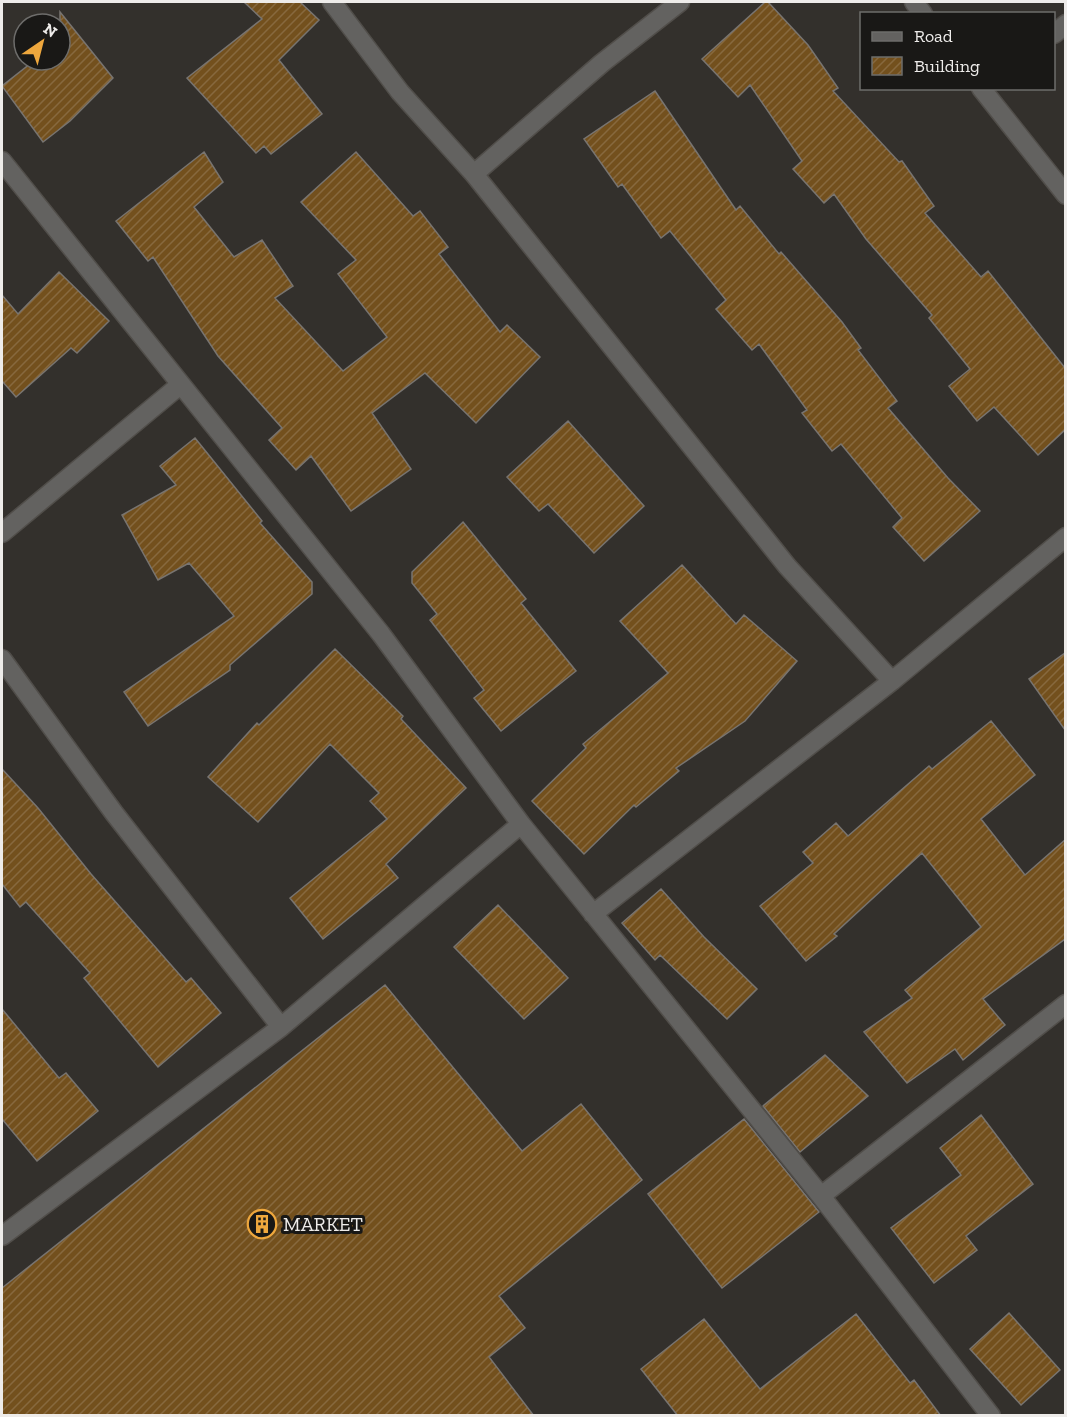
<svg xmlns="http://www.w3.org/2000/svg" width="1067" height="1417" font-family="'Zilla Slab',serif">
<defs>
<pattern id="building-hatch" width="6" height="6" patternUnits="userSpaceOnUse" patternTransform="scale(1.5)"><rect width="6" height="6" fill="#73501d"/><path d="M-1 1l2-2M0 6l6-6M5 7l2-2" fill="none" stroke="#87693e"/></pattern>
</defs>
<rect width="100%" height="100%" fill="#33302c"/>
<!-- building -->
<path fill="url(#building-hatch)" stroke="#787470" stroke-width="1.5" d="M 244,2 L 300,2 L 319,20 L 279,60 L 322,114 L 271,154 L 264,146 L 256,153 L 187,78 L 262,19 Z
M 765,2 L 768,2 L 808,45 L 838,88 L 833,91 L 899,162 L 902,161 L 934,206 L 925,213 L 981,277 L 988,271 L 1065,368 L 1065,430 L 1038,455 L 994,407 L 977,421 L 949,386 L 970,369 L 929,318 L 932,315 L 866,239 L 834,194 L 824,203 L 793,169 L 802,161 L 750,85 L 738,97 L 702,59 Z
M 60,12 L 113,78 L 70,121 L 43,142 L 2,86 L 35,60 L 60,60 Z
M 655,91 L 736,210 L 740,206 L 779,254 L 781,252 L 842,322 L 861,348 L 858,350 L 897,401 L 888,408 L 948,478 L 980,511 L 924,561 L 893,527 L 902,518 L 841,444 L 832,451 L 802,413 L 807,410 L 759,344 L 752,350 L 716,309 L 726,300 L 670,231 L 661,238 L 622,184 L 618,187 L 584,139 Z
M 204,152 L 223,182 L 194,207 L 234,257 L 262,240 L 293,286 L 275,298 L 343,371 L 387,337 L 338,274 L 356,260 L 301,202 L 356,152 L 413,216 L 420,211 L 448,247 L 439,254 L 500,332 L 507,325 L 540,357 L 476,423 L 425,373 L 372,413 L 411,469 L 351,511 L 311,456 L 296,470 L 269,440 L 282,428 L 218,356 L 153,257 L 148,261 L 116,221 Z
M 59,272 L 109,321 L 77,353 L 71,348 L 16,397 L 2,381 L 2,295 L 18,314 Z
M 568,421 L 644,506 L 594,553 L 548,504 L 539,511 L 507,477 Z
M 195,438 L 262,521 L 260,523 L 312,582 L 312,594 L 230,665 L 230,670 L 148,726 L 124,692 L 234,616 L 189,563 L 158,580 L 122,515 L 176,485 L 160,466 Z
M 463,522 L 526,599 L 521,603 L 576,671 L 501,731 L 474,698 L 484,690 L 430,620 L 437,614 L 412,583 L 412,572 Z
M 682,565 L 736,624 L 744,615 L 797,661 L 745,721 L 676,768 L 679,771 L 636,807 L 634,805 L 584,854 L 532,801 L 586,748 L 583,744 L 668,673 L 620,621 Z
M 335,649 L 403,716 L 401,719 L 466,788 L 386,864 L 398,878 L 323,939 L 290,898 L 387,819 L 370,801 L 379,793 L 330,744 L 258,822 L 208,777 L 257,723 L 259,725 Z
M 1065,653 L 1065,730 L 1029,679 Z
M 991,721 L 1035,775 L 981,819 L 1025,875 L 1065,840 L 1065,939 L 983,999 L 1005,1025 L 963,1060 L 955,1049 L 907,1083 L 864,1032 L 912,998 L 905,990 L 981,927 L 922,853 L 834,934 L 837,936 L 806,961 L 760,906 L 813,863 L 803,852 L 836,823 L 848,836 L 929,766 L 932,769 Z
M 2,769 L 38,808 L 91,874 L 186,982 L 191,978 L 221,1013 L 158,1067 L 84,978 L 90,973 L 26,902 L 20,907 L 2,884 Z
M 661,889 L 704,937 L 757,989 L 727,1019 L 660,955 L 655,960 L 622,923 Z
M 498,905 L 568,978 L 524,1019 L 454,947 Z
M 385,985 L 522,1151 L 581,1104 L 642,1180 L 499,1296 L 525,1328 L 489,1357 L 534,1416 L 2,1416 L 2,1288 Z
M 2,1009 L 59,1078 L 66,1073 L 98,1111 L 37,1161 L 2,1119 Z
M 825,1055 L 868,1096 L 800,1152 L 763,1106 Z
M 981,1115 L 1033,1184 L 966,1236 L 977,1250 L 934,1283 L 891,1228 L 961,1175 L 940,1148 Z
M 744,1119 L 819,1212 L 722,1288 L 648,1194 Z
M 1009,1313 L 1060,1370 L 1021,1405 L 970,1349 Z
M 856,1314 L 910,1383 L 914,1380 L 941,1416 L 678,1416 L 641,1369 L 704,1319 L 760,1389 Z"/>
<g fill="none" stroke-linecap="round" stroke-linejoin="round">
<!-- minor casing -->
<g stroke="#514e4a" stroke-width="21">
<path id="minor" d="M 332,2 L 400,92 L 474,174 L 787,566 L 892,681
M 914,2 L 923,14
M 1054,34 L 1066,24
M 981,88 L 1066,195
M 2,161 L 381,634 L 521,824 L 821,1196 L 991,1416
M 474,174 L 602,63 L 680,2
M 2,533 L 180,385
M 2,659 L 114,813 L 281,1027
M 593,914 L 892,681 L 1066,537
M 821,1196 L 1066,1004
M 2,1236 L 281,1027 L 521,824"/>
</g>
<!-- minor -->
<use href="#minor" stroke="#636260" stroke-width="18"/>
</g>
<!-- icons -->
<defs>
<g id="building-ring" transform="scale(1.5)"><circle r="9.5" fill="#191816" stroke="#eea73d" stroke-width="1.5"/><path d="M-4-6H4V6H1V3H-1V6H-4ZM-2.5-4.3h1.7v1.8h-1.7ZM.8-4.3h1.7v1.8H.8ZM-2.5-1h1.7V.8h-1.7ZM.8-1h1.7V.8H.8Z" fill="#eea73d"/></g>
</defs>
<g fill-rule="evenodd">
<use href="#building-ring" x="262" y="1224"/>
</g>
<g text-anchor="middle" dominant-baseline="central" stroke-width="6" stroke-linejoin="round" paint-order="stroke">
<!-- poi labels -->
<g font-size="20" fill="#eeecea" stroke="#191816" text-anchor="start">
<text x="283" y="1224">MARKET</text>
</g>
</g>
<!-- border -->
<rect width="1067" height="1417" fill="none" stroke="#eeecea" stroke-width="6"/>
<!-- legend -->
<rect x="860" y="12" width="195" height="78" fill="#191816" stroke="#6e6d6b" stroke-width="1.5"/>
<rect x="872" y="32" width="30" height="9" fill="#636260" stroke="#6e6d6b" stroke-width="1.5"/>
<text x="914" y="42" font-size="18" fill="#eeecea">Road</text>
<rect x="872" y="57" width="30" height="18" fill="url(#building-hatch)" stroke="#6e6d6b" stroke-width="1.5"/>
<text x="914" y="72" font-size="18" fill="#eeecea">Building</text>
<!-- north arrow -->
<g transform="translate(42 42) rotate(35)"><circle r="28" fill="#191816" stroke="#6e6d6b" stroke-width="1.5"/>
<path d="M0-4.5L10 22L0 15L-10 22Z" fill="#eea73d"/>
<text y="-9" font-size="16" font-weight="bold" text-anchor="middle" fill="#eeecea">N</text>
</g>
</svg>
